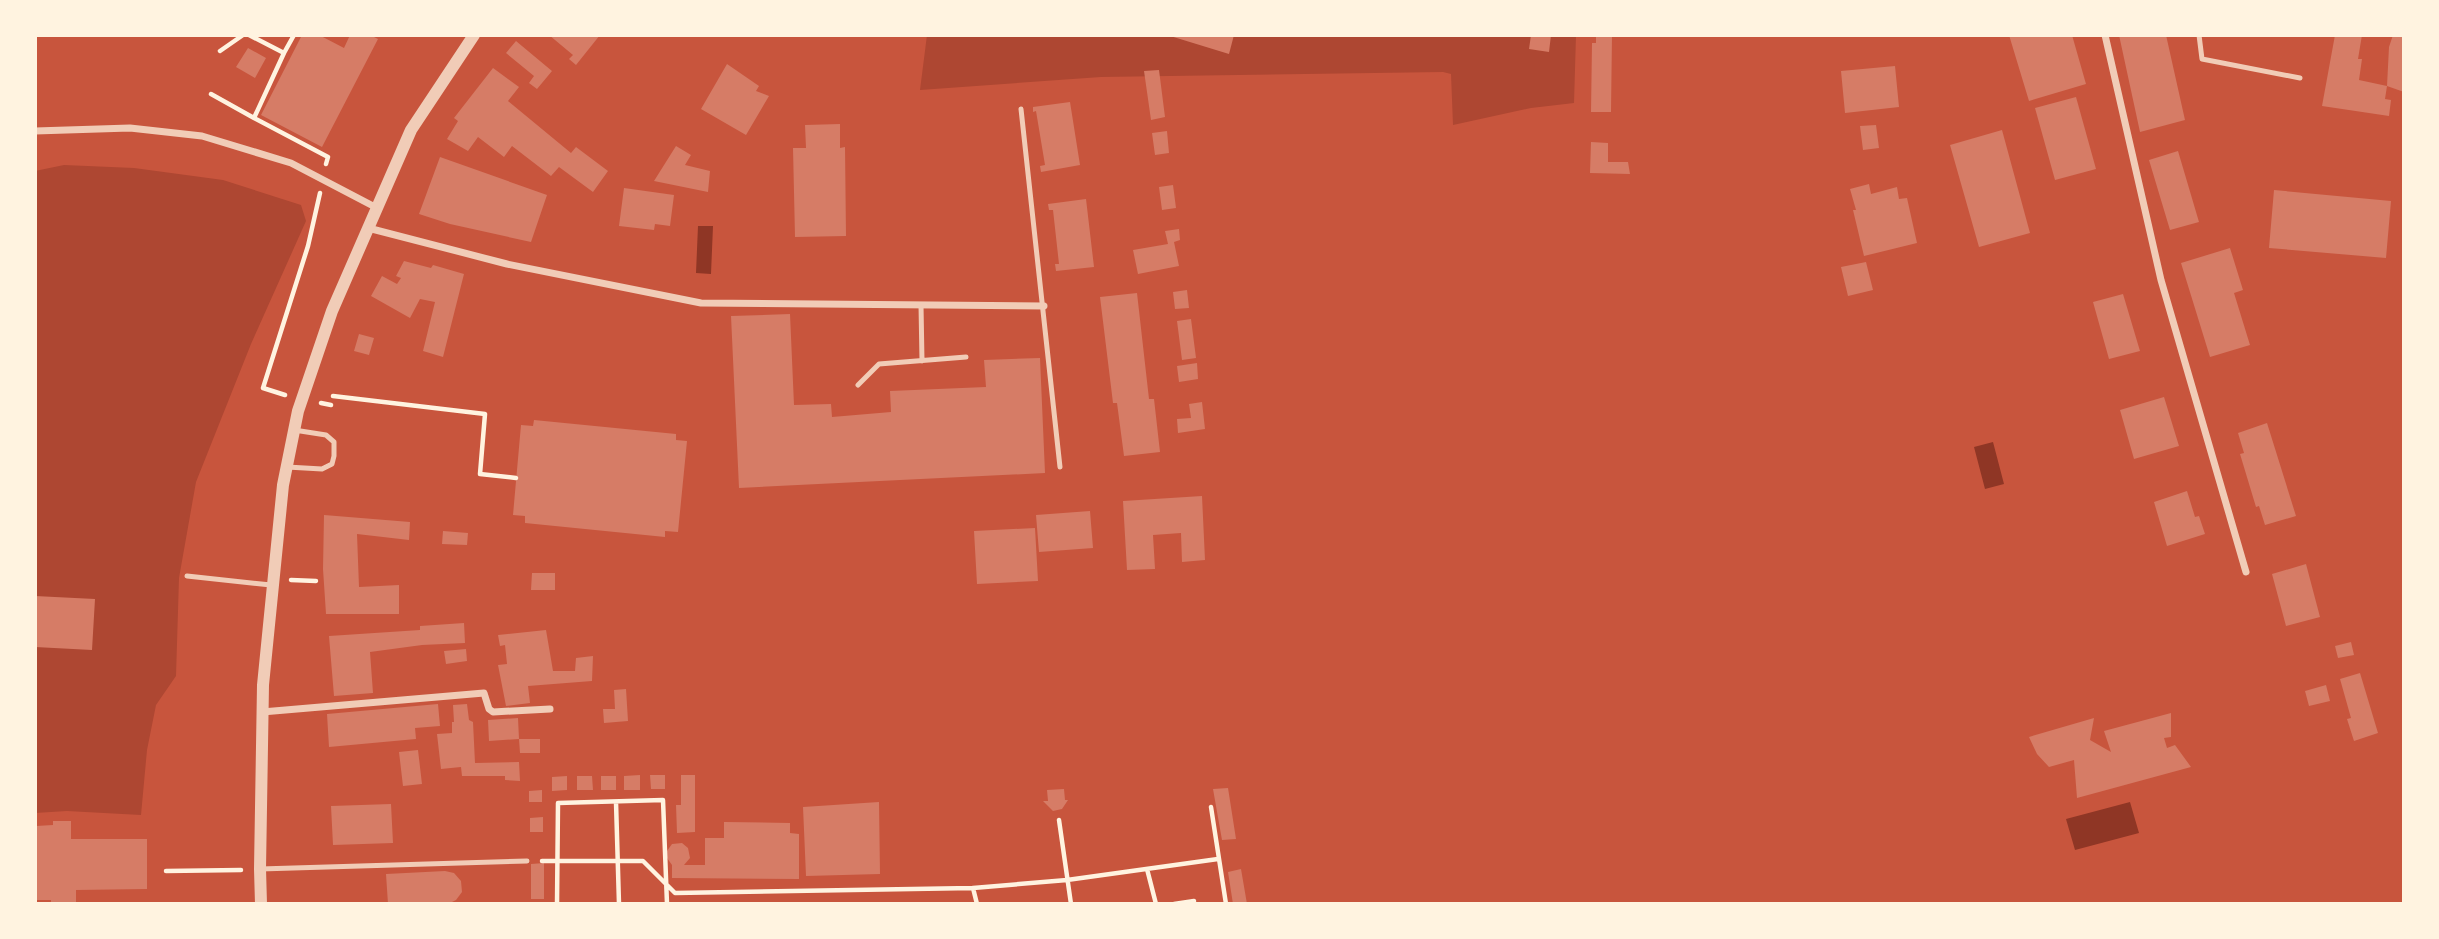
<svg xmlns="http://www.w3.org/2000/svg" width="2439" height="939" font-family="'Fira Sans Condensed',sans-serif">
<rect width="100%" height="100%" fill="#c8553d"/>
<!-- green -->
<path fill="#ae4732" d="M 927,35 L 1576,35 L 1574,103 L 1531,108 L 1453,125 L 1451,74 L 1443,72 L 1101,77 L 920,90 Z
M 64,165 L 134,168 L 223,180 L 301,205 L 306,221 L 251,344 L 196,482 L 179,578 L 176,676 L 156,705 L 147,750 L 141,815 L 67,811 L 35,813 L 35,171 Z"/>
<!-- water -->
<path fill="#8f3625" d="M 698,226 L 713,226 L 711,274 L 696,273 Z
M 1993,442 L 2004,484 L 1985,489 L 1974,447 Z
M 2130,802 L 2139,833 L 2075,850 L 2066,819 Z"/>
<!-- building -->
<path fill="#d67c66" d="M 302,35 L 319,35 L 344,48 L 350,35 L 370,35 L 378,39 L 322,147 L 261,115 Z
M 549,35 L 600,35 L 576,65 L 569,59 L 573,55 Z
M 1167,35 L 1234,35 L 1229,54 Z
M 1531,35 L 1551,35 L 1549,52 L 1529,49 Z
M 1596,35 L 1612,35 L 1611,112 L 1591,112 L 1592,43 L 1596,43 Z
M 2009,35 L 2072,35 L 2086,84 L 2029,101 Z
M 2119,35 L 2166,35 L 2185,120 L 2140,132 Z
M 2335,35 L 2362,35 L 2358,59 L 2362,59 L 2359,80 L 2387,86 L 2385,99 L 2391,100 L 2389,116 L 2322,106 Z
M 2393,35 L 2404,35 L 2404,92 L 2387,86 L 2389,47 Z
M 516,41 L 552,71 L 537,89 L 529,83 L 534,76 L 506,53 Z
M 248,48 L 266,58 L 255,78 L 236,67 Z
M 727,64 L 759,86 L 756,91 L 769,96 L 746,135 L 701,109 Z
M 1895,66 L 1899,107 L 1845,113 L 1841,71 Z
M 493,68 L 519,87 L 508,101 L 571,153 L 576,147 L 608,171 L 593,192 L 559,167 L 551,176 L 512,146 L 504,157 L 478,137 L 468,151 L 447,139 L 458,121 L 454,118 Z
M 1159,70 L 1165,117 L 1151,120 L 1144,71 Z
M 2076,97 L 2096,169 L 2055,180 L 2035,108 Z
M 1070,102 L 1080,165 L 1041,172 L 1040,166 L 1045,165 L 1036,111 L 1033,112 L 1033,107 Z
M 840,124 L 840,148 L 845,147 L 846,236 L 795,237 L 793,148 L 806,148 L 805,125 Z
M 1876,125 L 1879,148 L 1863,150 L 1860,126 Z
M 2002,130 L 2030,233 L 1979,247 L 1950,145 Z
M 1167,131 L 1169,153 L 1155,155 L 1152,133 Z
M 1591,142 L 1608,143 L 1608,162 L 1628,162 L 1630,174 L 1590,173 Z
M 676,146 L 691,155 L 685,165 L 710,171 L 708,192 L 654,181 Z
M 2178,151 L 2199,222 L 2170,230 L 2149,160 Z
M 440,157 L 547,195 L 531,242 L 450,224 L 419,214 Z
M 1869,184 L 1871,194 L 1897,187 L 1899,199 L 1907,198 L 1917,243 L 1864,256 L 1853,210 L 1856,210 L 1850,189 Z
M 1173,185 L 1176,208 L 1162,210 L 1159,187 Z
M 624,188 L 674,195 L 670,226 L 655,224 L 654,230 L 619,226 Z
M 2274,190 L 2391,201 L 2386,258 L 2269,248 Z
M 1086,199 L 1094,267 L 1056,271 L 1055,264 L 1059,264 L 1053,210 L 1049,210 L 1048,204 Z
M 1179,229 L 1180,240 L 1174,242 L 1179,266 L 1138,274 L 1133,250 L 1168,244 L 1165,231 Z
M 2230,248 L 2243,290 L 2234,293 L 2250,345 L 2210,357 L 2181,263 Z
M 404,261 L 431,268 L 433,265 L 464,274 L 443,357 L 423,351 L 435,302 L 420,299 L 410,318 L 371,296 L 382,276 L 397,284 L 401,278 L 396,276 Z
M 1866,262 L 1873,290 L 1848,296 L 1841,267 Z
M 1187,290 L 1189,308 L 1175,309 L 1173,292 Z
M 1137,293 L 1149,399 L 1154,399 L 1160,452 L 1124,456 L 1117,403 L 1113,403 L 1100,297 Z
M 2123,294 L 2140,351 L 2109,359 L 2093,302 Z
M 790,314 L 794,405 L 831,404 L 832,417 L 891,412 L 890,391 L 986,387 L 984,360 L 1040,358 L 1045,473 L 739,488 L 731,316 Z
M 1191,319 L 1196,358 L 1182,360 L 1177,321 Z
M 359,334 L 374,338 L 369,355 L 354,351 Z
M 1197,363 L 1198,379 L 1179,382 L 1177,366 Z
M 2164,397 L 2179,446 L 2134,459 L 2120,410 Z
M 1202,402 L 1205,429 L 1178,433 L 1177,419 L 1191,418 L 1189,404 Z
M 534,420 L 676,434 L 676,440 L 687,441 L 678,532 L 665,531 L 665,537 L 525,523 L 525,516 L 513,515 L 521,425 L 533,426 Z
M 2267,423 L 2296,516 L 2265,525 L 2259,506 L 2256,507 L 2240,454 L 2244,453 L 2238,433 Z
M 2187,491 L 2195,517 L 2199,516 L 2205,534 L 2167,546 L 2154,502 Z
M 1202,496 L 1205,560 L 1182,562 L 1181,533 L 1153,535 L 1155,569 L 1127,570 L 1123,501 Z
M 1090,511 L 1093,548 L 1039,552 L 1036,515 Z
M 324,515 L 410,522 L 409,540 L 357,534 L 359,587 L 399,585 L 399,614 L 326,614 L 323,569 Z
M 1035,528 L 1038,581 L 977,584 L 974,531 Z
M 443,531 L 468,533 L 467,545 L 442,544 Z
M 2306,564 L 2320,617 L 2286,626 L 2272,574 Z
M 532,573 L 555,573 L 555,590 L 531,590 Z
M 35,596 L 95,599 L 92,650 L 35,647 Z
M 464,623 L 465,643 L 422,645 L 370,652 L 373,693 L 334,696 L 329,636 L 420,630 L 420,626 Z
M 546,630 L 553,671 L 575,671 L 576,658 L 593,656 L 592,681 L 528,686 L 530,703 L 506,706 L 498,665 L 507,664 L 505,645 L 500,646 L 498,635 Z
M 2351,642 L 2354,655 L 2338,658 L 2335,646 Z
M 466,649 L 467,661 L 446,664 L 444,651 Z
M 2360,673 L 2378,733 L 2354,741 L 2347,719 L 2351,718 L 2340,679 Z
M 2326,685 L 2330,701 L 2309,706 L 2305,691 Z
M 626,689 L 628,721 L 604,723 L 603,709 L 615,709 L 614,690 Z
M 438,704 L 440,726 L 415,728 L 416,739 L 329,747 L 327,714 Z
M 467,704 L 469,720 L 473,722 L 475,763 L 519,762 L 520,781 L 505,780 L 505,776 L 462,776 L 461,767 L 441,769 L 437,734 L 452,733 L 452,722 L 454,722 L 453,705 Z
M 2171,713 L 2171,737 L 2164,738 L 2167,748 L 2175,745 L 2191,767 L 2077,798 L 2074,760 L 2049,767 L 2037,754 L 2029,737 L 2094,718 L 2090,740 L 2111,752 L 2104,731 Z
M 518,718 L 519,739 L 489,741 L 488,720 Z
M 519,739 L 540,739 L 540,753 L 520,753 Z
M 418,750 L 422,784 L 403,786 L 399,752 Z
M 640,775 L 640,790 L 624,790 L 624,776 Z
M 650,775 L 665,775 L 665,789 L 651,789 Z
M 681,775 L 695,775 L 695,832 L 677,833 L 676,805 L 681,805 Z
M 567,776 L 567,790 L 552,791 L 552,777 Z
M 577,776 L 592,776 L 593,790 L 577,790 Z
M 601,776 L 616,776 L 616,790 L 601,790 Z
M 1228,788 L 1236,839 L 1222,840 L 1213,789 Z
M 1064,789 L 1065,800 L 1068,800 L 1062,809 L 1053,811 L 1043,801 L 1048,801 L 1047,790 Z
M 542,790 L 542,802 L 529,802 L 529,791 Z
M 879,802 L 880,874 L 806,876 L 803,807 Z
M 391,804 L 393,843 L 333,845 L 331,806 Z
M 543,817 L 543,832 L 530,832 L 530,818 Z
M 53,821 L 71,821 L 71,839 L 147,839 L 147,889 L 76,890 L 76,904 L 51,904 L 51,900 L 35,900 L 36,826 L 53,825 Z
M 724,822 L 790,823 L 790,833 L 799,834 L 799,879 L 672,878 L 672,865 L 667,858 L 667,851 L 672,844 L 682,843 L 688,848 L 690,858 L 684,865 L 705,865 L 705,838 L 724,838 Z
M 544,863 L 544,899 L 531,899 L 531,864 Z
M 1241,869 L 1247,904 L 1233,904 L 1228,872 Z
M 445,871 L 454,873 L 461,881 L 462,892 L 456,900 L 448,904 L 388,904 L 386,874 Z"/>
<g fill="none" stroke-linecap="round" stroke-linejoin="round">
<!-- path -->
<path stroke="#fff3e0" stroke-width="4.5" d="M 249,35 L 284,53 L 294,35
M 220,51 L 243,35
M 211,94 L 254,118 L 284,53
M 254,118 L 328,157 L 326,164
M 285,395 L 263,388 L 308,246 L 320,193
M 333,396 L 485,414 L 480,474 L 516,478
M 321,403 L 331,405
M 291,580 L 316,581
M 616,802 L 619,904
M 1211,807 L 1226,904
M 1059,820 L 1071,904
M 542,861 L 643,861 L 675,893 L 973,888 L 1067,880 L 1218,859
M 1147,869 L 1156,904
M 166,871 L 241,870
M 973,888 L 977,904
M 557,904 L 558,803 L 663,800 L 667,904
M 1174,904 L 1194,901"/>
<!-- service -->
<path stroke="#f1ccb7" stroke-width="5" d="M 2199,35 L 2202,59 L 2300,78
M 1021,109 L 1060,467
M 921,305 L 922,361
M 858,385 L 879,364 L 966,357
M 287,467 L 322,469 L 332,464 L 334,456 L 334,442 L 326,435 L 294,430
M 187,576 L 271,585
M 260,869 L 527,861"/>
<!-- minor -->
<path stroke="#f1ccb7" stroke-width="7" d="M 2105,35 L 2161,280 L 2246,572
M 35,131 L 130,128 L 202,136 L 291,163 L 377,208
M 368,228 L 507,264 L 701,303 L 1044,306
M 262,712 L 484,693 L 489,709 L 493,712 L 550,709"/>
<!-- tertiary -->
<path stroke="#f1ccb7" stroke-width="12" d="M 261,904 L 260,869 L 263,685 L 283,485 L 298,411 L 332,311 L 411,130 L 474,35"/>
</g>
<!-- border -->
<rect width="2439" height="939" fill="none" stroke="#fff3e0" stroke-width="74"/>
</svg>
